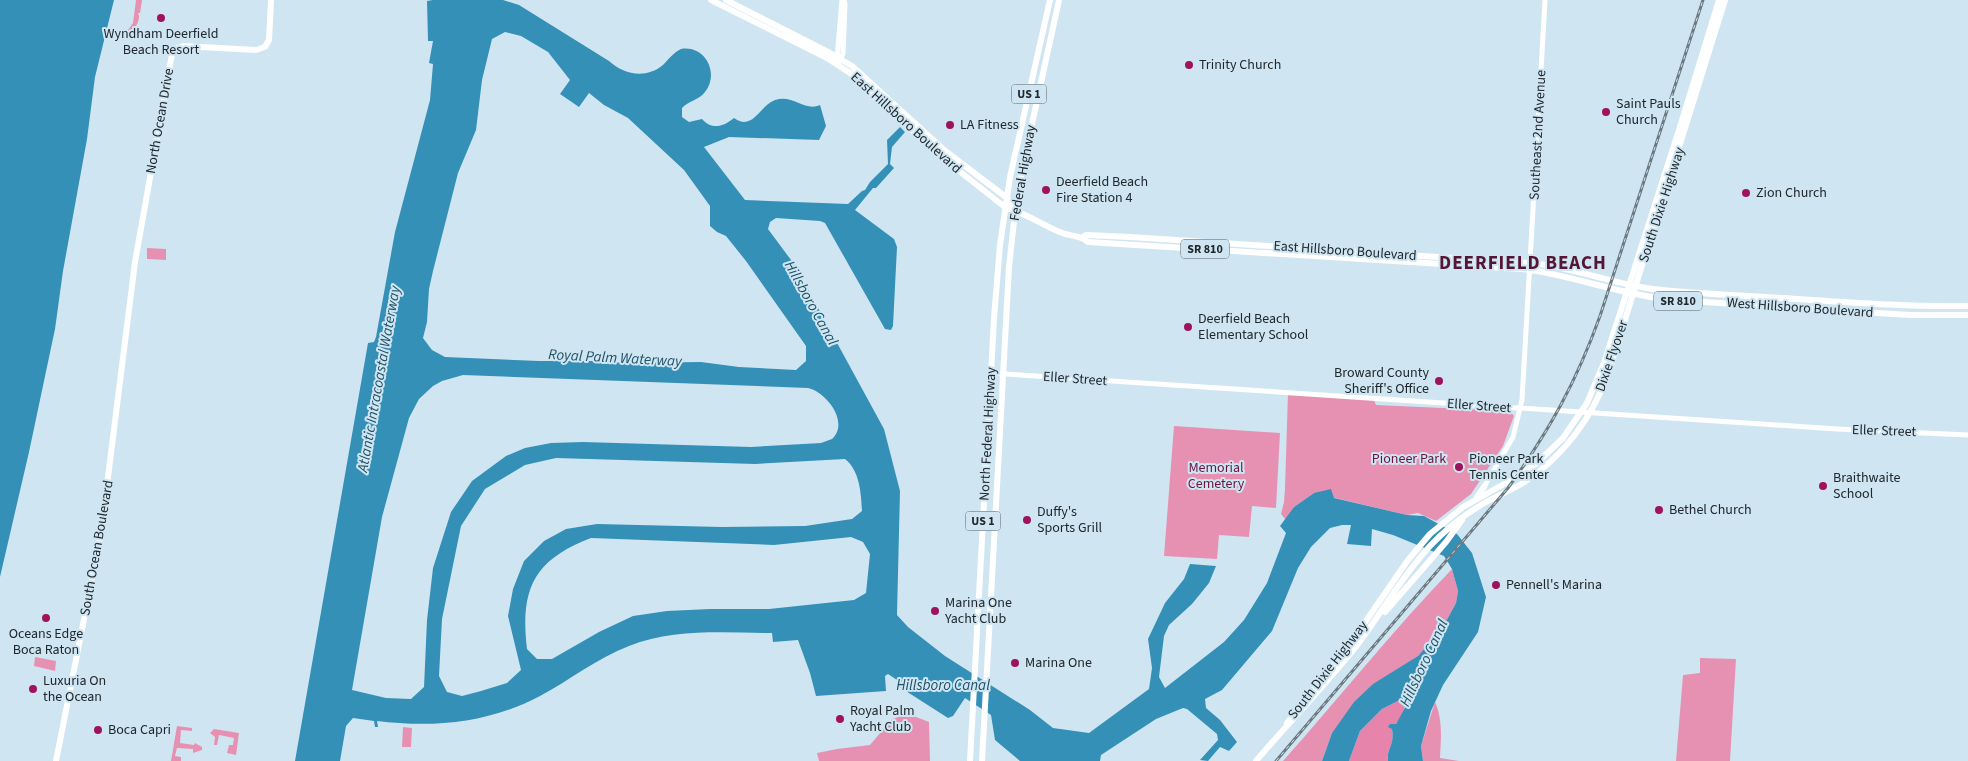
<svg xmlns="http://www.w3.org/2000/svg" width="1968" height="761" font-family="'Source Sans 3',sans-serif">
<rect width="100%" height="100%" fill="#cfe6f2"/>
<!-- green -->
<path fill="#e791b2" d="M 136,0 L 142,0 L 140,13 L 138,13 C 142,20 133,31 129,35 L 128,30 L 133,23 Z
M 147,248 L 166,249 L 166,260 L 147,259 Z
M 1288,393 L 1373,398 L 1376,405 L 1510,411 L 1514,416 L 1503,446 L 1471,494 L 1436,521 L 1418,513 L 1407,515 L 1314,493 L 1294,507 L 1286,520 L 1281,514 L 1284,502 L 1285,488 Z
M 1174,426 L 1280,433 L 1276,508 L 1252,506 L 1249,537 L 1219,535 L 1217,559 L 1164,556 Z
M 1452,569 L 1458,591 L 1456,603 L 1443,627 L 1418,656 L 1397,670 L 1332,733 L 1322,761 L 1283,761 C 1340,697 1393,630 1452,569 Z
M 35,657 L 56,661 L 55,671 L 34,666 Z
M 1700,658 L 1736,659 L 1730,761 L 1676,761 L 1683,675 L 1700,673 Z
M 1435,702 C 1443,720 1441,738 1440,758 L 1459,761 L 1423,761 L 1421,746 Z
M 902,715 L 911,715 L 929,722 L 930,761 L 819,761 L 817,753 L 837,749 L 870,745 L 891,720 Z
M 177,726 L 192,728 L 192,731 L 181,730 L 180,743 L 194,745 L 195,743 L 202,747 L 202,750 L 193,753 L 193,749 L 177,748 L 175,756 L 181,757 L 181,761 L 171,761 Z
M 403,727 L 412,728 L 411,747 L 402,747 Z
M 214,729 L 239,733 L 236,755 L 227,753 L 229,745 L 233,745 L 234,738 L 219,735 L 217,745 L 214,745 L 215,737 L 210,733 Z"/>
<!-- forest -->
<path fill="#e784ac" d="M 1404,698 C 1408,711 1399,719 1392,729 C 1395,746 1386,749 1388,761 L 1349,761 L 1360,731 L 1382,709 Z"/>
<!-- water -->
<path fill="#3590b7" fill-rule="evenodd" d="M 0,0 L 114,0 L 95,77 L 87,139 L 63,271 L 55,329 L 29,452 L 0,577 Z
M 433,0 L 503,0 L 519,5 L 609,61 C 624,75 646,79 663,65 C 669,59 673,53 681,49 C 705,45 720,73 705,92 C 699,100 688,101 682,108 L 682,117 L 689,122 L 702,119 C 712,130 723,127 734,118 C 753,132 760,105 775,100 C 793,94 805,112 820,105 L 826,126 L 819,140 L 729,137 L 704,147 L 745,200 L 848,204 L 862,191 L 865,190 L 870,182 L 888,164 L 887,140 L 900,127 L 905,132 L 892,147 L 890,164 L 894,168 L 876,188 L 873,188 L 855,210 L 894,239 L 897,247 L 893,326 L 891,330 L 885,329 L 825,223 L 820,221 L 776,218 L 770,222 L 768,229 L 794,264 L 884,429 L 900,491 L 897,615 L 908,627 L 945,656 L 1030,710 L 1053,728 L 1089,733 L 1149,689 L 1152,668 L 1148,639 L 1165,603 L 1184,579 L 1190,564 L 1216,566 L 1209,583 L 1192,604 L 1169,625 L 1164,636 L 1159,677 L 1165,688 L 1224,642 L 1244,620 L 1267,583 L 1286,533 L 1280,526 L 1294,507 L 1314,493 L 1331,489 L 1334,498 L 1407,515 L 1424,516 L 1457,534 L 1472,553 L 1486,597 L 1478,632 L 1443,685 L 1431,711 L 1421,746 L 1423,761 L 1388,761 C 1386,749 1395,746 1392,729 L 1388,727 L 1390,724 L 1396,724 L 1406,706 L 1404,698 L 1382,709 L 1360,731 L 1349,761 L 1322,761 L 1332,733 L 1354,702 L 1373,684 L 1418,656 L 1443,627 L 1456,603 L 1458,591 L 1452,569 L 1444,556 L 1393,535 L 1372,529 L 1371,546 L 1347,544 L 1351,525 L 1342,525 L 1330,528 L 1311,547 L 1298,568 L 1272,631 L 1222,690 L 1205,699 L 1206,708 L 1220,720 L 1237,742 L 1229,751 L 1220,747 L 1208,761 L 1200,760 L 1218,740 L 1217,734 L 1187,709 L 1183,708 L 1156,719 L 1101,755 L 1100,761 L 1020,761 L 995,740 L 991,715 L 965,698 L 953,716 L 948,718 L 898,686 L 900,682 L 888,674 L 885,676 L 886,691 L 816,696 L 810,673 L 798,640 L 773,642 L 772,633 C 725,633 674,628 629,646 C 597,658 570,680 540,696 C 489,723 434,728 377,721 L 378,727 L 375,727 L 374,721 L 353,718 L 346,726 L 340,761 L 295,761 L 368,343 L 374,342 L 376,337 L 395,232 L 430,100 L 433,64 L 429,63 L 433,41 L 428,41 L 427,1 ZM 505,32 L 521,36 L 548,52 L 570,80 L 560,94 L 579,107 L 589,93 L 604,105 L 628,118 L 684,170 L 710,206 L 710,226 L 717,232 L 726,236 L 746,261 L 806,346 L 806,361 L 796,370 L 739,367 L 701,362 L 622,363 L 606,361 L 539,361 L 445,357 L 432,350 L 423,338 L 427,322 L 429,289 L 433,271 L 458,173 L 476,130 L 482,80 L 492,39 ZM 463,375 L 808,388 C 826,392 850,422 832,439 L 821,443 L 751,447 L 583,442 L 551,443 L 525,448 L 506,456 L 472,481 L 451,512 L 433,568 L 427,620 L 424,687 L 411,699 L 386,698 L 352,690 L 382,517 L 409,418 L 419,399 L 433,386 L 442,381 ZM 556,458 L 755,464 L 845,459 C 860,471 861,493 862,511 L 852,519 L 805,526 L 722,527 L 597,524 L 566,529 L 544,541 L 524,561 L 513,589 L 508,616 L 521,670 L 507,683 L 481,691 L 462,696 L 447,692 L 439,676 L 442,619 L 461,526 L 485,489 L 525,465 ZM 851,537 L 863,542 L 870,554 L 866,593 L 854,600 L 769,609 L 710,609 L 667,611 L 633,616 L 599,632 L 552,659 L 537,659 L 527,649 C 520,590 533,560 591,538 L 774,545 Z"/>
<g fill="none" stroke-linecap="round" stroke-linejoin="round">
<!-- minor -->
<path stroke="#fff" stroke-width="5" d="M 837,59 L 842,0
M 839,62 L 843,54 L 845,4 L 844,0
M 991,373 L 1837,429 L 1968,435
M 1484,487 L 1513,437 L 1522,400 L 1545,0"/>
<!-- major -->
<path stroke="#fff" stroke-width="6" d="M 711,0 L 827,58 L 850,73 L 939,155 L 1006,208 C 1027,213 1045,227 1065,234 C 1074,236 1081,236 1088,242 L 1522,269 C 1573,275 1621,295 1672,300 L 1910,315 L 1968,315
M 726,0 L 830,53 L 852,66 L 944,150 L 1007,198 L 1016,210
M 1082,238 L 1086,235 L 1130,237 L 1531,263 C 1573,267 1612,284 1653,289 C 1696,294 1739,295 1782,298 C 1844,302 1906,307 1968,306
M 1477,497 L 1484,487
M 1385,612 L 1446,542 L 1462,520
M 1287,723 L 1350,644 L 1408,560 L 1430,534 L 1463,507 L 1513,479 L 1537,463 L 1563,438 L 1587,403 L 1604,363 L 1680,127 L 1719,0
M 56,761 L 101,533 L 135,262 L 172,54 L 177,48 L 183,46 L 256,50 L 265,47 L 269,40 L 271,0
M 970,761 L 994,318 L 1000,245 L 1010,177 L 1050,0
M 982,761 L 1009,267 L 1014,221 L 1023,165 L 1059,0
M 1256,761 C 1289,722 1326,685 1358,644 C 1382,612 1402,576 1430,546 C 1446,529 1465,514 1486,502 C 1498,496 1511,490 1523,483 C 1563,457 1592,418 1608,374 L 1725,0"/>
<!-- rail casing -->
<g stroke="#6b7981" stroke-width="3">
<path id="rail" d="M 1276,761 L 1508,488 C 1549,431 1576,383 1600,316 L 1703,0"/>
</g>
<!-- rail -->
<use href="#rail" stroke="#cfe6f2" stroke-width="1" stroke-dasharray="4" stroke-linecap="butt"/>
</g>
<!-- markers -->
<g fill="#9e125e" stroke="#cfe6f2" stroke-width="2">
<circle cx="161" cy="18" r="5"/>
<circle cx="1189" cy="65" r="5"/>
<circle cx="1606" cy="112" r="5"/>
<circle cx="950" cy="125" r="5"/>
<circle cx="1046" cy="190" r="5"/>
<circle cx="1746" cy="193" r="5"/>
<circle cx="1188" cy="327" r="5"/>
<circle cx="1439" cy="381" r="5"/>
<circle cx="1459" cy="467" r="5"/>
<circle cx="1823" cy="486" r="5"/>
<circle cx="1659" cy="510" r="5"/>
<circle cx="1027" cy="520" r="5"/>
<circle cx="1496" cy="585" r="5"/>
<circle cx="935" cy="611" r="5"/>
<circle cx="46" cy="618" r="5"/>
<circle cx="1015" cy="663" r="5"/>
<circle cx="33" cy="689" r="5"/>
<circle cx="840" cy="719" r="5"/>
<circle cx="98" cy="730" r="5"/>
</g>
<g text-anchor="middle" dominant-baseline="central" stroke-width="4" stroke-linejoin="round" paint-order="stroke">
<!-- shield labels -->
<g fill="#cfe6f2" stroke="#546168" stroke-width="1">
<rect x="1011.5" y="84.5" width="35" height="19" rx="4"/>
<rect x="1181" y="239.5" width="48" height="19" rx="4"/>
<rect x="1654" y="291.5" width="48" height="19" rx="4"/>
<rect x="965.5" y="511.5" width="35" height="19" rx="4"/>
</g>
<g font-size="12" font-weight="bold" fill="#20282d">
<text x="1029" y="94">US 1</text>
<text x="1205" y="249">SR 810</text>
<text x="1678" y="301">SR 810</text>
<text x="983" y="521">US 1</text>
</g>
<!-- poi labels -->
<g font-size="14" fill="#20282d" stroke="#cfe6f2" text-anchor="start">
<text x="161" y="34" text-anchor="middle">Wyndham Deerfield<tspan x="161" dy="16">Beach Resort</tspan></text>
<text x="1199" y="65">Trinity Church</text>
<text x="1616" y="104">Saint Pauls<tspan x="1616" dy="16">Church</tspan></text>
<text x="960" y="125">LA Fitness</text>
<text x="1056" y="182">Deerfield Beach<tspan x="1056" dy="16">Fire Station 4</tspan></text>
<text x="1756" y="193">Zion Church</text>
<text x="1198" y="319">Deerfield Beach<tspan x="1198" dy="16">Elementary School</tspan></text>
<text x="1429" y="373" text-anchor="end">Broward County<tspan x="1429" dy="16">Sheriff's Office</tspan></text>
<text x="1469" y="459">Pioneer Park<tspan x="1469" dy="16">Tennis Center</tspan></text>
<text x="1833" y="478">Braithwaite<tspan x="1833" dy="16">School</tspan></text>
<text x="1669" y="510">Bethel Church</text>
<text x="1037" y="512">Duffy's<tspan x="1037" dy="16">Sports Grill</tspan></text>
<text x="1506" y="585">Pennell's Marina</text>
<text x="945" y="603">Marina One<tspan x="945" dy="16">Yacht Club</tspan></text>
<text x="46" y="634" text-anchor="middle">Oceans Edge<tspan x="46" dy="16">Boca Raton</tspan></text>
<text x="1025" y="663">Marina One</text>
<text x="43" y="681">Luxuria On<tspan x="43" dy="16">the Ocean</tspan></text>
<text x="850" y="711">Royal Palm<tspan x="850" dy="16">Yacht Club</tspan></text>
<text x="108" y="730">Boca Capri</text>
</g>
<!-- street labels -->
<g font-size="14" fill="#20282d" stroke="#cfe6f2">
<text transform="translate(160 121) rotate(-80)">North Ocean Drive</text>
<text transform="translate(906 123) rotate(42)">East Hillsboro Boulevard</text>
<text transform="translate(1538 135) rotate(-87)">Southeast 2nd Avenue</text>
<text transform="translate(1023 173) rotate(-80)">Federal Highway</text>
<text transform="translate(1662 205) rotate(-72)">South Dixie Highway</text>
<text transform="translate(1345 251) rotate(4)">East Hillsboro Boulevard</text>
<text transform="translate(1800 308) rotate(4)">West Hillsboro Boulevard</text>
<text transform="translate(1612 356) rotate(-71)">Dixie Flyover</text>
<text transform="translate(1075 379) rotate(4)">Eller Street</text>
<text transform="translate(1479 406) rotate(4)">Eller Street</text>
<text transform="translate(1884 431) rotate(2)">Eller Street</text>
<text transform="translate(988 434) rotate(-87)">North Federal Highway</text>
<text transform="translate(97 548) rotate(-80)">South Ocean Boulevard</text>
<text transform="translate(1328 670) rotate(-52)">South Dixie Highway</text>
</g>
<!-- park labels -->
<g font-size="14" fill="#6b1440" stroke="#cfe6f2">
<text x="1409" y="459">Pioneer Park</text>
<text x="1216" y="468">Memorial<tspan x="1216" dy="16">Cemetery</tspan></text>
</g>
<!-- water labels -->
<g font-size="15" font-style="italic" fill="#1f5066" stroke="#cfe6f2">
<text transform="translate(811 303) rotate(61)">Hillsboro Canal</text>
<text transform="translate(615 358) rotate(3)">Royal Palm Waterway</text>
<text transform="translate(379 379) rotate(-80)">Atlantic Intracoastal Waterway</text>
<text transform="translate(1424 663) rotate(-65)">Hillsboro Canal</text>
<text x="943" y="685">Hillsboro Canal</text>
</g>
<!-- district labels -->
<g font-size="19" font-weight="bold" letter-spacing="1" fill="#551534" stroke="#cfe6f2">
<text x="1523" y="263">DEERFIELD BEACH</text>
</g>
</g>
</svg>
